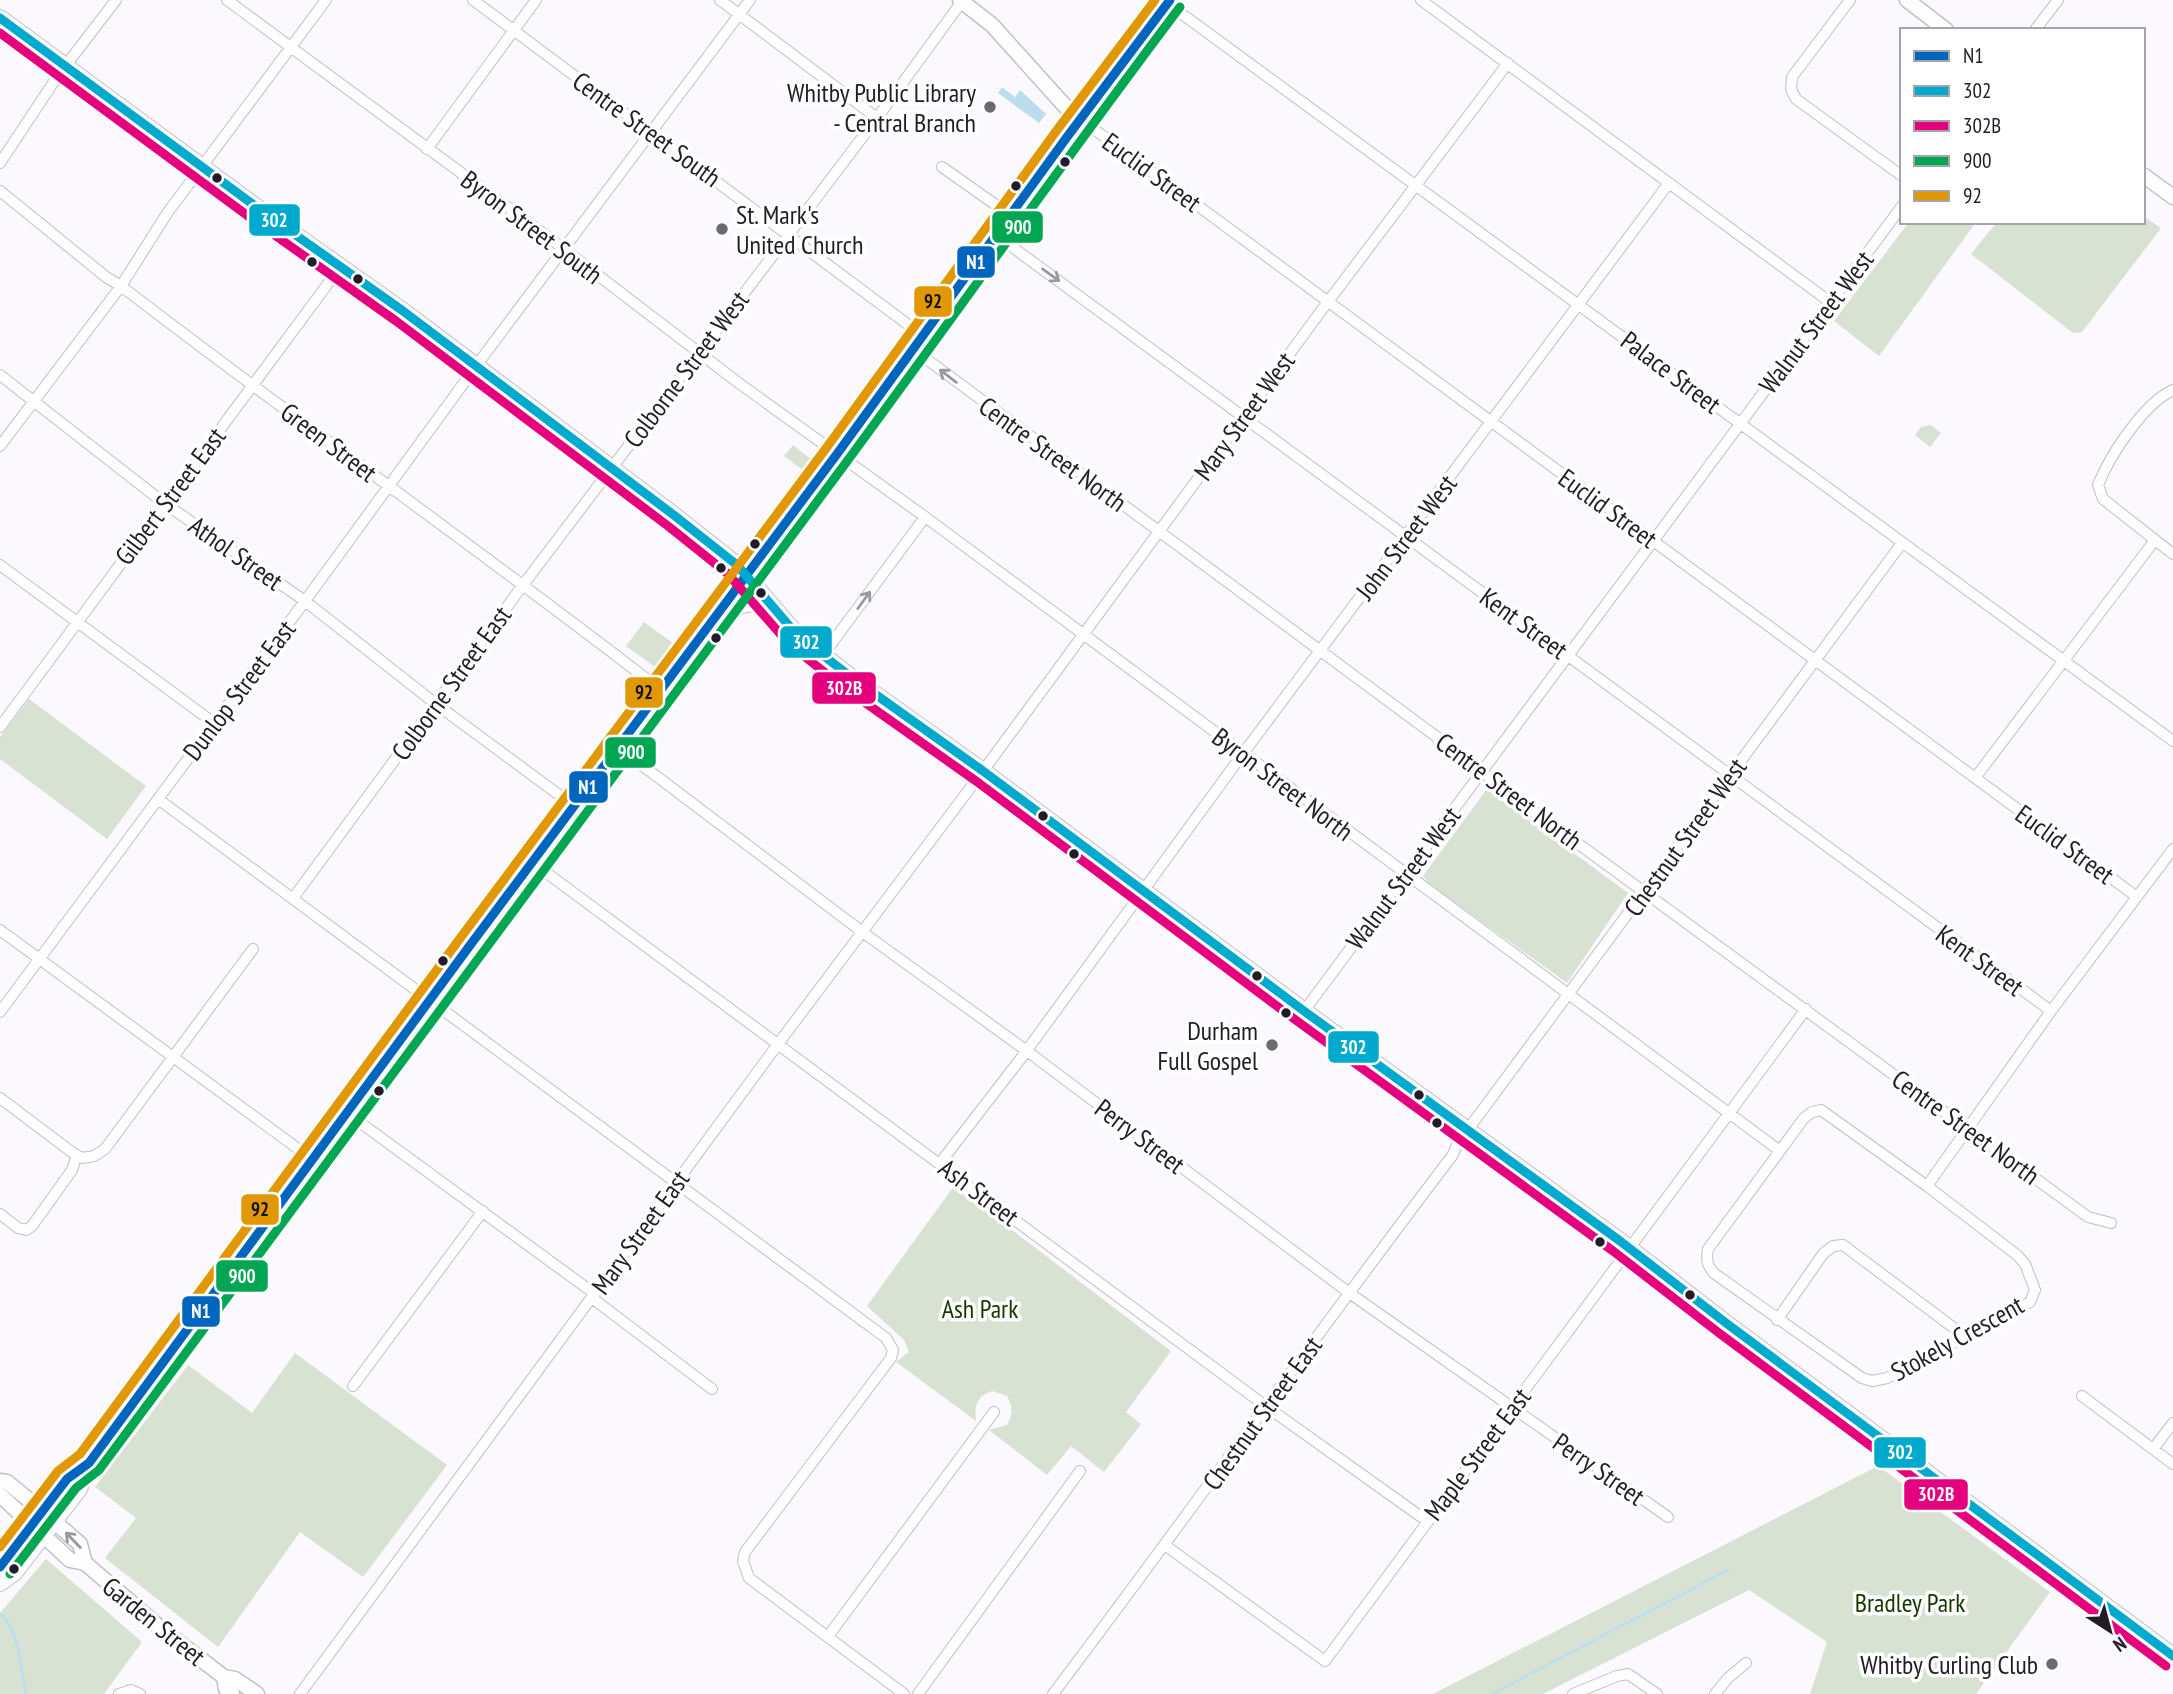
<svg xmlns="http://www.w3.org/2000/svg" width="2173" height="1694" font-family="'PT Sans Narrow',sans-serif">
<rect width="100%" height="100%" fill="#fbf9fd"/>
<!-- green -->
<path fill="#d7e2d2" d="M 2143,216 L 2161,228 L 2082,332 L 2073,333 L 1971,254 L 1997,222 L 2143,222 Z
M 1909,222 L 1976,222 L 1879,356 L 1834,321 Z
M 1931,425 L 1941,433 L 1930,447 L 1915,435 L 1921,427 Z
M 793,445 L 812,460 L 804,471 L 784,456 Z
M 644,622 L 673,643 L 655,667 L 626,646 Z
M 29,699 L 146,786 L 107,839 L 0,759 L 0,737 Z
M 1487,789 L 1628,893 L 1567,983 L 1428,883 L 1423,876 Z
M 954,1186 L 1171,1351 L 1126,1412 L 1141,1424 L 1104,1472 L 1071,1446 L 1047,1475 L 989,1430 L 1007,1425 C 1013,1414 1013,1407 1007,1396 L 992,1391 C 977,1396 974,1405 976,1421 L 896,1362 L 909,1352 L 904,1340 L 867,1306 Z
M 295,1353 L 447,1465 L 363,1577 L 300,1532 L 218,1647 L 105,1558 L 136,1518 L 95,1487 L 188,1365 L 252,1413 Z
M 1878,1466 L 2050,1592 L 1976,1694 L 1810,1694 L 1827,1642 L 1749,1590 L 1543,1694 L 1433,1694 Z
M 46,1559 L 142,1642 L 104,1694 L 0,1694 L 0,1613 Z"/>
<!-- water -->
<path fill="#badeee" d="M 1002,87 L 1015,97 L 1020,90 L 1046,114 L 1039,123 L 998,93 Z"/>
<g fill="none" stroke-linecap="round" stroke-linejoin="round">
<!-- stream -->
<path stroke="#badeee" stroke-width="2.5" d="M 0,1614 C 18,1626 22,1673 26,1694
M 1492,1694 L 1728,1570"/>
<!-- street casing -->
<g stroke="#c2bfc7" stroke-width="12">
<path id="street" d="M 227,0 L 552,240 L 740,384 L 928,519 L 1780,1151
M 473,0 L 922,335
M 720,0 L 877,118
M 1421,0 L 1830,302
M 1850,0 L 1792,77 L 1791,89 L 1796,99 L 1902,176
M 1167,3 L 2173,741
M 2035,30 L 2058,0
M 1080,119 L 2137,897
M 427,149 L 536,0
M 0,163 L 57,77 L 116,0
M 942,167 L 1010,215
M 0,191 L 106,277 L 121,286 C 299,423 483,552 661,690
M 996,235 L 2051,1011
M 911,351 L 925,358 L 1472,763 L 1494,782 L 2088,1217 L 2111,1223
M 0,375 L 164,503 L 305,601 L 436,704 L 574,806
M 2173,390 C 2144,403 2110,455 2098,485 L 2103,499 L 2173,554
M 0,446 L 121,286 L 168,212 L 326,0
M 0,565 L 214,723
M 823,655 L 925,517
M 0,727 L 341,266
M 618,747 L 861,931 L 1027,1051 L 1348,1292 L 1668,1517
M 1975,778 L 2155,540
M 158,799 L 886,1338 L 893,1350 L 891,1358 L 745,1552 L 743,1561 L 749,1578 L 904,1694
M 532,862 L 1267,1407 L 1427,1521
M 294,897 L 523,585 L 877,118 L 963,0
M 0,930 L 312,1159
M 1304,1011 L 1902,206
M 0,1012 L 305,601 L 485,354 L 750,0
M 0,1098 L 73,1153 L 82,1158 L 94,1156 L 105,1149 L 253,949
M 1821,1110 L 1927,1186 L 2017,1255 L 2025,1264 L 2035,1290 L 2030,1302 L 1887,1378 L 1872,1381 L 1862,1378 L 1715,1274 C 1707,1266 1706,1260 1708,1249 L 1804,1118 L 1812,1112 Z
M 347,1113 L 595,1294
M 940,1163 L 1022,1057 L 1236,763 L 1669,183
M 1927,1186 L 2051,1011 L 2173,849
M 0,1214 L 18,1228 L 26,1230 L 32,1226 L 72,1170 L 77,1155
M 592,1298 L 712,1389
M 1777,1320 L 1823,1254 L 1833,1246 L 1843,1245 L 1966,1337
M 353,1386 L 483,1211
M 2082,1396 L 2173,1464
M 2153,1449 L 2173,1423
M 1166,1546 L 1325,1661 L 1806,1009
M 829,1635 L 994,1412
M 119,1694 L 131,1690 L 140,1694
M 300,1694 L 778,1044 L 983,771 L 1321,311 L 1508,63
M 918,1694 L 1080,1471
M 1053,1694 C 1188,1516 1316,1334 1452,1156 L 1458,1143 L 1902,543
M 1573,1694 L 1617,1676 L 1628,1674 L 1657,1694
M 1715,1694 L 1728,1678 L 1746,1663"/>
</g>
<!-- secondary casing -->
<g stroke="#c2bfc7" stroke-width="17">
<path id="secondary" d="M 960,0 L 992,25 L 1064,105 L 1080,119
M 1907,0 L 1946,30
M 2143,175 L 2173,197
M 0,1481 L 7,1482 L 34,1504 L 80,1544 L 85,1563
M 0,1495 L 70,1560 L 85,1563 L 164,1631 L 224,1677 L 235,1679 L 257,1694
M 224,1677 L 226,1689 L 232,1694"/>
</g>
<!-- primary casing -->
<g stroke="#c2bfc7" stroke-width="18">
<path id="primary" d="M 0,18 L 266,214 L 403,311 L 675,516 L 737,565 L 797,635 L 851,677 L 983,771 L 1304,1011 L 1620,1241 L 1726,1323 L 2173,1656
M 721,616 C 737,604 750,601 770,605
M 0,1567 L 67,1479 L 89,1463
M 0,1583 L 14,1573 L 79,1489 L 89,1463 L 168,1354 L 837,454 L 1067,137 L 1170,0"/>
</g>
<!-- street -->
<use href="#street" stroke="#fefeff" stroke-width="10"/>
<!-- secondary -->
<use href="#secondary" stroke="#fefeff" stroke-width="14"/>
<!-- primary -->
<use href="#primary" stroke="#fefeff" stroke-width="16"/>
<!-- bus-1 casing -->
<g stroke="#fff" stroke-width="14">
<path id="bus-1" d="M 0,1567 L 67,1479 L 89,1463 L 471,944 L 837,454 L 1067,137 L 1170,0"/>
</g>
<!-- bus-2 casing -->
<g stroke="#fff" stroke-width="14">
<path id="bus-2" d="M 0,18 L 266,214 L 403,311 L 675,516 L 737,565 L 797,635 L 851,677 L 983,771 L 1304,1011 L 1620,1241 L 1726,1323 L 2173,1656"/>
</g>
<!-- bus-3 casing -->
<g stroke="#fff" stroke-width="14">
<path id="bus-3" d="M 0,33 L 259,224 L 396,321 L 668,526 L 728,574 L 789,644 L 843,687 L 976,781 L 1297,1021 L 1613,1251 L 1719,1333 L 2166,1666"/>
</g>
<!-- bus-4 casing -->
<g stroke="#fff" stroke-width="14">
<path id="bus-4" d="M 10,1574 L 76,1488 L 99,1470 C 346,1134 596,800 845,464 C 957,312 1066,158 1180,7"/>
</g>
<!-- bus-5 casing -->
<g stroke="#fff" stroke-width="14">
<path id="bus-5" d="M 0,1547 L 58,1471 L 80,1454 L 461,937 L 827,447 L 1057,130 L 1155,0"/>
</g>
<!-- bus-1 -->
<use href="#bus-1" stroke="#0065bd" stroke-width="9"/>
<!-- bus-2 -->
<use href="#bus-2" stroke="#00a9ce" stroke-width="9"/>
<!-- bus-3 -->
<use href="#bus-3" stroke="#e5007d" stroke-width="9"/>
<!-- bus-4 -->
<use href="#bus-4" stroke="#00a651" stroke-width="9"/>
<!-- bus-5 -->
<use href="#bus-5" stroke="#e29804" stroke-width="9"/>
</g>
<!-- one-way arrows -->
<defs><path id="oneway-shaft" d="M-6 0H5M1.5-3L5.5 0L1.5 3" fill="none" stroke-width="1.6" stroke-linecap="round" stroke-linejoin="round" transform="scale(1.75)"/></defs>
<g stroke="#9b989e">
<use href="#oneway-shaft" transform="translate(1051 275) rotate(36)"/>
<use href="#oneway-shaft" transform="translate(948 376) rotate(-143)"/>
<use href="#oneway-shaft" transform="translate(864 600) rotate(-54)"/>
<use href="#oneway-shaft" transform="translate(73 1540) rotate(-134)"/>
</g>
<!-- markers -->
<g fill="#6d6972" stroke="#fff" stroke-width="2.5">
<circle cx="990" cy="107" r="7"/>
<circle cx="722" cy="229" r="7"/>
<circle cx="1272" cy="1045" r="7"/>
<circle cx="2052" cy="1664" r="7"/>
</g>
<g fill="#211c27" stroke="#fff" stroke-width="2.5">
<circle cx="1065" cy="162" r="6"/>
<circle cx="217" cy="178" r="6"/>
<circle cx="1016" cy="186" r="6"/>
<circle cx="312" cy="262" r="6"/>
<circle cx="358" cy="279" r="6"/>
<circle cx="755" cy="544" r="6"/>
<circle cx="721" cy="568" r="6"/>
<circle cx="761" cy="593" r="6"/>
<circle cx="716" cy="638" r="6"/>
<circle cx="1043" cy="816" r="6"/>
<circle cx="1074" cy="854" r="6"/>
<circle cx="443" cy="961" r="6"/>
<circle cx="1257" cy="976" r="6"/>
<circle cx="1286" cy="1013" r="6"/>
<circle cx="379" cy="1091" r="6"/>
<circle cx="1419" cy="1095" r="6"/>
<circle cx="1437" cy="1123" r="6"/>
<circle cx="1600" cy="1242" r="6"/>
<circle cx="1690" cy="1295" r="6"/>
<circle cx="14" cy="1569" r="6"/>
</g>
<g text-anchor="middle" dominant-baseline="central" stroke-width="7" stroke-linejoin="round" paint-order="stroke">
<!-- poi labels -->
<g font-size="26" fill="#211c27" stroke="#fff" text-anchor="end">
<text x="976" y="92">Whitby Public Library<tspan x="976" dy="30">- Central Branch</tspan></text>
<text x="736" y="214" text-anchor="start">St. Mark's<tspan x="736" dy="30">United Church</tspan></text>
<text x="1258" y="1030">Durham<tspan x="1258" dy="30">Full Gospel</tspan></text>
<text x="2038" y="1664">Whitby Curling Club</text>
</g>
<!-- street labels -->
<g font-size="26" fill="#211c27" stroke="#fff">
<text transform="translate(647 129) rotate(36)">Centre Street South</text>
<text transform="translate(1152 172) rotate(36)">Euclid Street</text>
<text transform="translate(532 227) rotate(37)">Byron Street South</text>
<text transform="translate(1816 322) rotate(-53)">Walnut Street West</text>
<text transform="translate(686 369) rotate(-53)">Colborne Street West</text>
<text transform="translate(1671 372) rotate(37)">Palace Street</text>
<text transform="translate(1244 416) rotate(-54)">Mary Street West</text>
<text transform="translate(329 442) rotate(37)">Green Street</text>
<text transform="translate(1053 454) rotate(36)">Centre Street North</text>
<text transform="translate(170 496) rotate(-53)">Gilbert Street East</text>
<text transform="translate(1608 508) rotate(36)">Euclid Street</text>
<text transform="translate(1406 537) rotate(-53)">John Street West</text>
<text transform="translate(236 553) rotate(35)">Athol Street</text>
<text transform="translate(1524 623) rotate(36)">Kent Street</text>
<text transform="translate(451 683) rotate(-54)">Colborne Street East</text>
<text transform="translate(239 690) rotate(-53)">Dunlop Street East</text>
<text transform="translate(1283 784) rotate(37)">Byron Street North</text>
<text transform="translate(1509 791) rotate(37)">Centre Street North</text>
<text transform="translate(1685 837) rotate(-54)">Chestnut Street West</text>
<text transform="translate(2065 844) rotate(36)">Euclid Street</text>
<text transform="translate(1403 878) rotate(-53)">Walnut Street West</text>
<text transform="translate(1980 960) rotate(36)">Kent Street</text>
<text transform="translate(1966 1127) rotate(36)">Centre Street North</text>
<text transform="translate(1140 1136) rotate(37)">Perry Street</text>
<text transform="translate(979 1192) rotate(37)">Ash Street</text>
<text transform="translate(640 1232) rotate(-54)">Mary Street East</text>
<text transform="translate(1957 1338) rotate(-29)">Stokely Crescent</text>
<text transform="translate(1262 1413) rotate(-54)">Chestnut Street East</text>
<text transform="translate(1477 1454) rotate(-53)">Maple Street East</text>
<text transform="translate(1599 1469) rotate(35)">Perry Street</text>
<text transform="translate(154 1621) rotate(39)">Garden Street</text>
</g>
<!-- park labels -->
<g font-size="26" fill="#163700" stroke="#fff">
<text x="980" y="1308">Ash Park</text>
<text x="1910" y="1602">Bradley Park</text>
</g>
</g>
<g stroke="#fff" stroke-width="2.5">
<rect x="248" y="203" width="53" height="34" rx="7" fill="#00a9ce"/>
<rect x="991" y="210" width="53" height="34" rx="7" fill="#00a651"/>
<rect x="956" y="245" width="40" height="34" rx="7" fill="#0065bd"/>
<rect x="913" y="285" width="40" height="33" rx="7" fill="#e29804"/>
<rect x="779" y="625" width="54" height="34" rx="7" fill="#00a9ce"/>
<rect x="811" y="671" width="66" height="34" rx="7" fill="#e5007d"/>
<rect x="624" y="676" width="40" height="33" rx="7" fill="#e29804"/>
<rect x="604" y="736" width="53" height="33" rx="7" fill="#00a651"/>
<rect x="568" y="770" width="41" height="34" rx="7" fill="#0065bd"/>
<rect x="1327" y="1030" width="53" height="34" rx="7" fill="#00a9ce"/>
<rect x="240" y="1193" width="40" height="33" rx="7" fill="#e29804"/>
<rect x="215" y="1259" width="54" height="34" rx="7" fill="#00a651"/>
<rect x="181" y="1295" width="40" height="33" rx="7" fill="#0065bd"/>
<rect x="1873" y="1436" width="54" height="33" rx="7" fill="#00a9ce"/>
<rect x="1903" y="1478" width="66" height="33" rx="7" fill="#e5007d"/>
</g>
<g font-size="19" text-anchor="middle" font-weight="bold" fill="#fff">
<text x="274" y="227">302</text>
<text x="1018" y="234">900</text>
<text x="976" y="269">N1</text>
<text x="806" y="649">302</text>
<text x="844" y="695">302B</text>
<text x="631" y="759">900</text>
<text x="588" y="794">N1</text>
<text x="1353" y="1054">302</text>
<text x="242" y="1283">900</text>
<text x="201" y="1318">N1</text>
<text x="1900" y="1459">302</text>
<text x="1936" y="1501">302B</text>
</g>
<g font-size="19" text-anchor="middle" font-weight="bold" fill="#111">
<text x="933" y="308">92</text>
<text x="644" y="699">92</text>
<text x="260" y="1216">92</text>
</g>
<!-- legend -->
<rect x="1900" y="28" width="245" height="196" fill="#ffffff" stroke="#a6a4a9" stroke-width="2"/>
<rect x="1914" y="51" width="35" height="10" fill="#0065bd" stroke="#a6a4a9" stroke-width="2"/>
<text x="1963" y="63" font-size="21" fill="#211c27">N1</text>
<rect x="1914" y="86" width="35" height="10" fill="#00a9ce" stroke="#a6a4a9" stroke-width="2"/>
<text x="1963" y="98" font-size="21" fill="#211c27">302</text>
<rect x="1914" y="121" width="35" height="10" fill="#e5007d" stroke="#a6a4a9" stroke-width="2"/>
<text x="1963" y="133" font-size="21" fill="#211c27">302B</text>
<rect x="1914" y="156" width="35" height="10" fill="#00a651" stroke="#a6a4a9" stroke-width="2"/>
<text x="1963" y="168" font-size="21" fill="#211c27">900</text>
<rect x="1914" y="191" width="35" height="10" fill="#e29804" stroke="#a6a4a9" stroke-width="2"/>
<text x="1963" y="203" font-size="21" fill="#211c27">92</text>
<!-- north arrow -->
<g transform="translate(2110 1631) rotate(144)" stroke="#ffffff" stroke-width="5" paint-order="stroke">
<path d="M0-5L12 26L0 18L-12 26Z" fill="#211c27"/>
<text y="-10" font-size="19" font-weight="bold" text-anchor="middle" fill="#211c27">N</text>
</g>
</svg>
